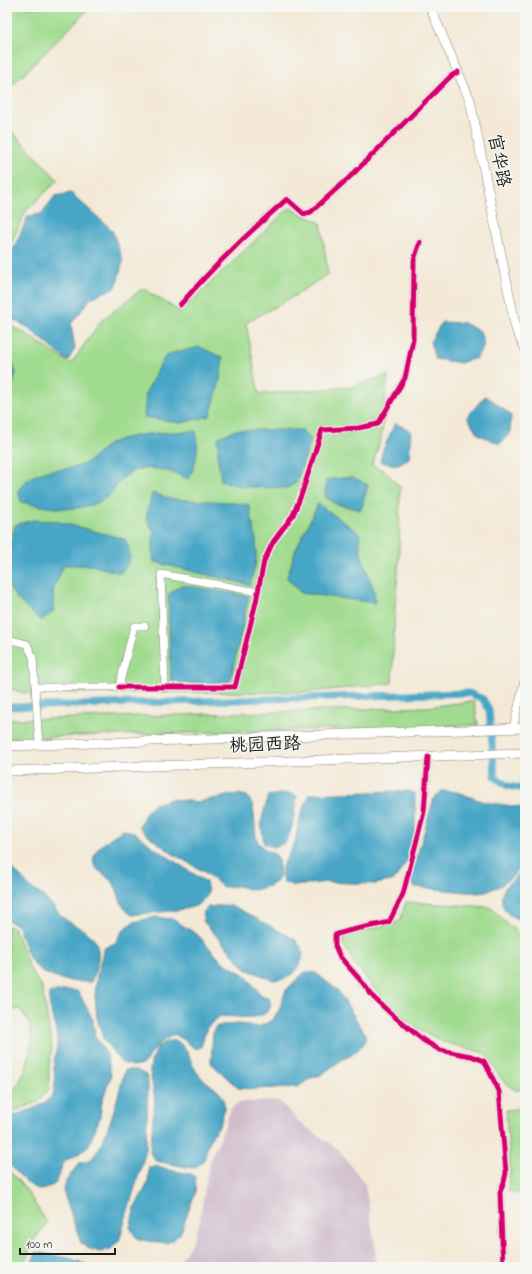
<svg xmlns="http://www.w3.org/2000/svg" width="532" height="1274" font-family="'Indie Flower','LXGW WenKai TC',sans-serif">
<rect width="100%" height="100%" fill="#f6f6f2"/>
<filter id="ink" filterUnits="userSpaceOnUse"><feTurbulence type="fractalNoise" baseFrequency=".025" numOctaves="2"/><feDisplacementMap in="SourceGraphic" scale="8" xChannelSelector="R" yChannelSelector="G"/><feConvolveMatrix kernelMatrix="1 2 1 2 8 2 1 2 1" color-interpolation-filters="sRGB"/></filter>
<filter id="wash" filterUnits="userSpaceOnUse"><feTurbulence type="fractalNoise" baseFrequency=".012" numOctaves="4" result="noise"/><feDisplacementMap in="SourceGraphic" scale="16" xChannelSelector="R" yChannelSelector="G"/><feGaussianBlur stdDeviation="0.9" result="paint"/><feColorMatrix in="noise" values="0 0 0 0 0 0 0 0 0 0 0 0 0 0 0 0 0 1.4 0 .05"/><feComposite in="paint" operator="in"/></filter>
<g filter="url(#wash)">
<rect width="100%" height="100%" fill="#f3e9d6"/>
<!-- industrial -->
<path fill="#d0bdcc" d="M 280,1101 L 300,1123 L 338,1149 L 365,1184 L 376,1253 L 376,1267 L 176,1267 L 192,1242 L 200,1220 L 207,1175 L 212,1154 L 218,1144 L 231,1108 L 239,1102 Z"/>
<!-- green -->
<path fill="#a0db8f" stroke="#5e7c56" d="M 7,7 L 91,7 L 7,91 Z
M 7,126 L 58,180 L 26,211 L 7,252 Z
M 289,208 L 321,223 L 328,274 L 294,296 L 246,323 L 259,394 L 351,387 L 388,375 L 381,439 L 372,465 L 385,471 L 400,487 L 399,560 L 395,607 L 392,683 L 311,692 L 24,693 L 7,688 L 7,324 L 26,334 L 71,364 L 100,322 L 143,288 L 180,312 Z
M 474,701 L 478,725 L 7,738 L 7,719 L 46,719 L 427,707 Z
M 406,902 L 490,907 L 525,940 L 525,1090 L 515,1090 L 503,1081 L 485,1053 L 443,1042 L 415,1027 L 389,1007 L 354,963 L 343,944 L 345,936 L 400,921 Z
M 7,926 L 14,928 L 30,969 L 42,988 L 52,1047 L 49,1065 L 49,1089 L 38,1102 L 7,1114 L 7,1095 L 16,1088 L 26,1070 L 32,1038 L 29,1022 L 20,1009 L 7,1010 Z
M 525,1108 L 525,1194 L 508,1191 L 510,1170 L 506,1110 Z
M 7,1168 L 27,1191 L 47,1223 L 34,1240 L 23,1267 L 7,1267 Z"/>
<!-- water -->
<path fill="#47a6c6" stroke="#326171" d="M 71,193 L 112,230 L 123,261 L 116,287 L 91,298 L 71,324 L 75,348 L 68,361 L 26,326 L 7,317 L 7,264 L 28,216 L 41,214 L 55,196 Z
M 442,322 L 463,323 L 480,331 L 484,346 L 476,358 L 460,363 L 435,359 L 430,342 Z
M 200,347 L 223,358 L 220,380 L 210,416 L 181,423 L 144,417 L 146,392 L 164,358 L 172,353 Z
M 7,353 L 9,354 L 16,373 L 7,404 Z
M 485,396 L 496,403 L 511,415 L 510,433 L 500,444 L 478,434 L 467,417 Z
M 395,423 L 411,431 L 409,458 L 397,465 L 380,462 L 383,450 Z
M 236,430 L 302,430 L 311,440 L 296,483 L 287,488 L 246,487 L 221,481 L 218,459 L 218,437 Z
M 196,431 C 200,447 196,464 189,479 C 167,470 140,460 121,480 C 116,485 113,493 107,497 C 81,515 49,508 21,502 L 18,490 C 39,464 55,474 81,465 C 93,461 102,447 113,442 C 133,433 174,432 196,431 Z
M 352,477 L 368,485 L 361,510 L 336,504 L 325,497 L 326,480 Z
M 152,493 L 171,499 L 229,502 L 249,505 L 256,539 L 256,561 L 250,585 L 154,562 L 152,550 L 154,532 L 146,518 Z
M 318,504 L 359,533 L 361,554 L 374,591 L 375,603 L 301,593 L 287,578 L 295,551 Z
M 33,520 L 55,521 L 125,539 C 131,553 133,561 120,573 L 91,565 L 64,565 L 53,590 L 54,611 L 41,621 C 32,612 19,603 12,592 C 1,578 11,542 15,525 Z
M 181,585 L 249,596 L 230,682 L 171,684 L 168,595 Z
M 399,791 L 410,791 L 415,794 L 415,827 L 411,848 L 408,859 L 396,878 L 391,881 L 375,884 L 326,882 L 294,886 L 284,882 L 282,878 L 282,867 L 295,842 L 301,814 L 310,794 Z
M 442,791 L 457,792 L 484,802 L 525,808 L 525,857 L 513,876 L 500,886 L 483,892 L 478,893 L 415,887 L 411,883 L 411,877 L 434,798 Z
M 286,793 L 297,796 C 295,808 293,833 285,842 C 282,845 278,846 274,847 L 264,844 L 261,823 L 268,796 Z
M 237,794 L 247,796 L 253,805 L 256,836 L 258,842 L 266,850 L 276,855 L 278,859 L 280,875 L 278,880 L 269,886 L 253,890 L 238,886 L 223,887 L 206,873 L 173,854 L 146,834 L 139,827 L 146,812 L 154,804 L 171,799 L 198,802 Z
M 123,830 L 134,832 L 153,847 L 206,882 L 208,893 C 205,897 202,902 197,905 C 188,911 146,913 132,915 C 118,906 121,896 114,884 C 110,878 103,874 98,870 C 82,853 112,837 123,830 Z
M 7,865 C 16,871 22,879 29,886 C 33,891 40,893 44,897 C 52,904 57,913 65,919 C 75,927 89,930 95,941 C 102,953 96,971 91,982 C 68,982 39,979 28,955 C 24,946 21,935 18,926 L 7,920 Z
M 525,867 L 525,922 C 520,920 515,918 510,915 C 500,908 499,894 507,885 C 513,879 521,874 525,867 Z
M 224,905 L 235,907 L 296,940 L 302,949 L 303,954 L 302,960 L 293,974 L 283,979 L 273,980 L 246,969 L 203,921 L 204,911 L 208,907 Z
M 155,917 L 172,919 L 197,934 L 221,961 L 245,975 L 262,996 L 268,997 C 274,1006 269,1013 259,1016 C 251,1019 229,1016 220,1016 L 207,1027 L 201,1047 L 195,1049 L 183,1039 L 174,1034 L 160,1043 L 143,1064 L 133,1066 L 122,1063 L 103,1039 L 97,1018 L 95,996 L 97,974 L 104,948 L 115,943 L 124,929 L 133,922 Z
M 305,972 L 316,973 L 338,991 L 365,1033 L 366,1038 L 364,1044 L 352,1055 L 343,1059 L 321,1075 L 311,1078 L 298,1087 L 254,1089 L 238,1088 L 211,1063 L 213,1031 L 216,1027 L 222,1025 L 239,1024 L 257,1027 L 267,1023 L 272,1020 L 279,1010 L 286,990 Z
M 67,990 L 78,991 L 93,1020 L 95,1036 L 107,1055 L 111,1076 L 102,1101 L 100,1117 L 89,1145 L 77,1155 L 67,1160 L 63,1164 L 55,1184 C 51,1186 45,1190 40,1190 C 33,1191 11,1167 7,1161 L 7,1118 C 20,1113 50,1106 54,1091 C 56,1082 54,1075 54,1066 C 54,1057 58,1047 57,1038 C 55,1023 48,1009 49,993 Z
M 174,1040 C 190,1046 189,1065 200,1076 C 207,1084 224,1091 224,1103 C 225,1109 222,1121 219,1126 C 215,1132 210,1138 208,1145 C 206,1149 206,1155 204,1159 C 201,1164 197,1167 192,1168 L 156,1161 L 150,1153 L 155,1098 L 150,1072 L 151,1062 L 158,1047 L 163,1043 Z
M 125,1070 L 136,1070 L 146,1075 L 148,1086 L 146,1150 L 119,1241 L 111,1249 L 100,1252 L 89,1249 L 81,1243 L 63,1191 L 66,1181 L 79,1163 C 83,1162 88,1162 91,1159 C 106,1146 119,1092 125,1070 Z
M 159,1166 L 169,1170 L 191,1174 L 195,1177 L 196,1183 L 195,1193 L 180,1234 L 171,1241 L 166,1243 L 140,1240 L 136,1237 L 130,1228 L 135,1207 L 148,1183 L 149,1167 Z
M 36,1252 L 69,1258 L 93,1267 L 30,1267 Z"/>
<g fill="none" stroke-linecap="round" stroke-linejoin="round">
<!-- canal -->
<path stroke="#47a6c6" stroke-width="7" d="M 7,707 L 469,693 L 483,699 L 489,710 L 495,777 L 508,786 L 525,789"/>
</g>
</g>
<g filter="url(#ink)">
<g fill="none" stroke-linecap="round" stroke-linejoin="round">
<!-- minor casing -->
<g stroke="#888279" stroke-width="8">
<path id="minor" d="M 180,305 C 213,267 249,232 287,199 L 304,214 L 311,212 L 352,175 L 451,76 L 458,72
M 7,639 L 27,644 L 33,657 L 39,745
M 36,687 L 119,687 L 134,626 L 145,626
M 119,687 L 235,687 L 256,602 L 264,561 L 273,542 L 293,515 L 302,493 L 322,430 L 358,428 L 378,424 L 405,378 L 413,340 L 414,260 L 420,242
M 165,688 L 161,574 L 258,592
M 513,728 L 525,677
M 428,757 L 424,812 L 403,894 L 389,922 C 371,927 352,928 335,935 L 335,946 L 340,957 L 362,982 L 374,998 L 389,1012 L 423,1040 L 440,1050 L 471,1056 L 484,1061 L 499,1091 L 506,1173 L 504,1182 L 500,1192 L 503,1267"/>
</g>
<!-- major casing -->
<g stroke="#888279" stroke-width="10">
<path id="major" d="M 430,7 L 470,100 L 516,329 L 525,348
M 7,746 L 525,728
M 7,771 L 525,753"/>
</g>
<!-- minor -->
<use href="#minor" stroke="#fff" stroke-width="7"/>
<!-- major -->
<use href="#major" stroke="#fff" stroke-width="9"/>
<!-- cycleway casing -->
<g stroke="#f6f6f2" stroke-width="8">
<path id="cycleway" d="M 180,305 C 213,267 249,232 287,199 L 304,214 L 311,212 L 352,175 L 451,76 L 458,72
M 119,687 L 235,687 L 256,602 L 264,561 L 273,542 L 293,515 L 302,493 L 322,430 L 358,428 L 378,424 L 405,378 L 413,340 L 414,260 L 420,242
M 428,757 L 424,812 L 403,894 L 389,922 C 371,927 352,928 335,935 L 335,946 L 340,957 L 362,982 L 374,998 L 389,1012 L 423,1040 L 440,1050 L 471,1056 L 484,1061 L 499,1091 L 506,1173 L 504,1182 L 500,1192 L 503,1267"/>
</g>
<!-- cycleway -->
<use href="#cycleway" stroke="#d6006c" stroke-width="5"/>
</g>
</g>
<g text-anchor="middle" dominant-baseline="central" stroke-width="3" stroke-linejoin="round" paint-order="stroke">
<!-- street labels -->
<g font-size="18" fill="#1c1c1c" stroke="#f6f6f2">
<text transform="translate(498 161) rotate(79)">官华路</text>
<text transform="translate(265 746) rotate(-2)">桃园西路</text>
</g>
</g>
<!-- margin -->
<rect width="532" height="1274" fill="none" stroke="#f6f6f2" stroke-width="24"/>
<!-- scale -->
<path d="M20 1248v6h95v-6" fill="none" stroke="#1c1c1c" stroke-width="2"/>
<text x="26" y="1248" font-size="12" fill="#1c1c1c" stroke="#f6f6f2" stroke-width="3" paint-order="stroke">100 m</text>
</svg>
